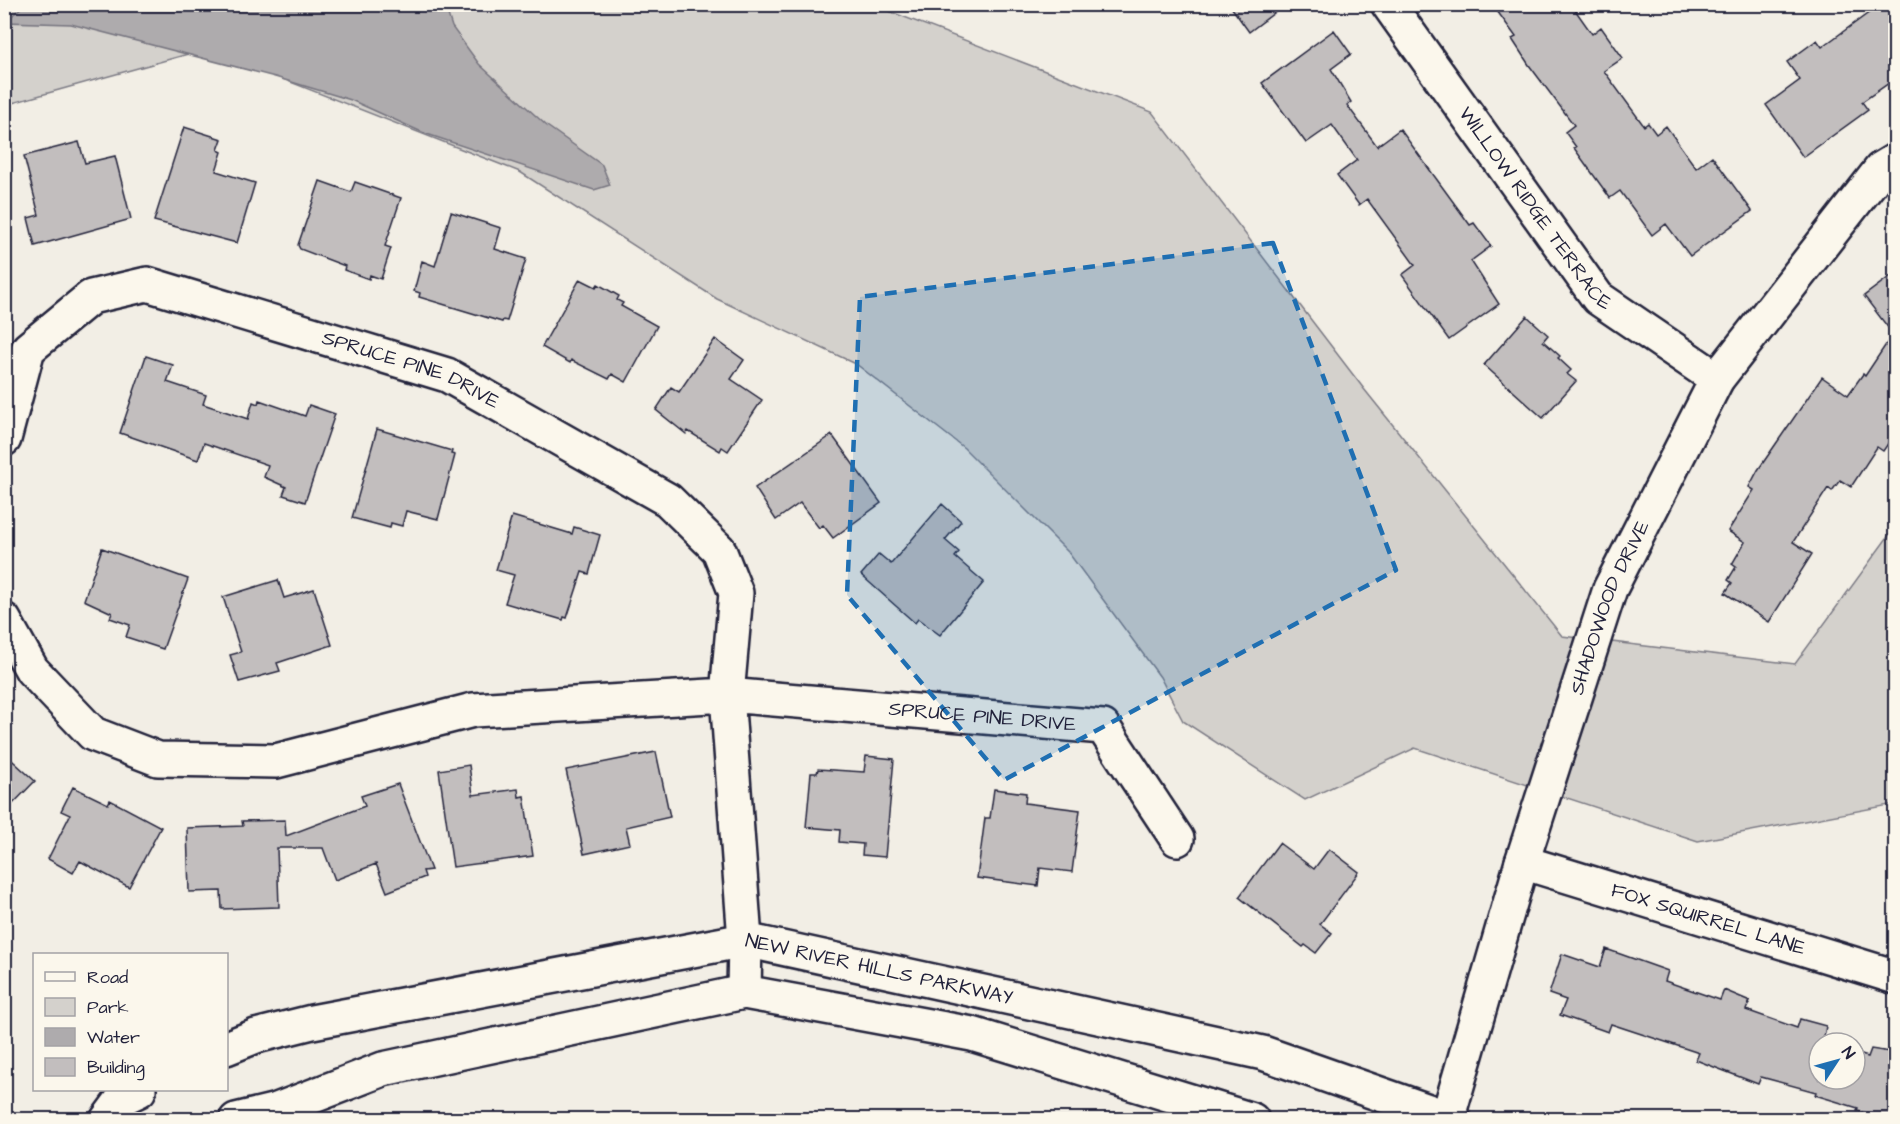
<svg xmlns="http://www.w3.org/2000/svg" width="1900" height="1124" font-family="'Architects Daughter',sans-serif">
<rect width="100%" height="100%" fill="#f2eee5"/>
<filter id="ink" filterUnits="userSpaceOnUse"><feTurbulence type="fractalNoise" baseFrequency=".0167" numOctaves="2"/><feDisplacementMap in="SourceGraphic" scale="12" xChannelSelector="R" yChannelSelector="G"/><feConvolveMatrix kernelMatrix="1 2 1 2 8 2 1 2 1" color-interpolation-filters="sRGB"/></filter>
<g filter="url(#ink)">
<!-- green -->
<path fill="#d4d1cc" stroke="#7b7a84" stroke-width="1.5" d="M 5,5 L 873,5 L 1152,112 L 1364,389 L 1562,636 L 1795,664 L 1895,527 L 1895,804 L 1698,841 L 1415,748 L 1305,800 L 1183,721 L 1160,677 L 1068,552 L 964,448 L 856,364 L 717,299 L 520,172 L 206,49 L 5,105 Z"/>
<!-- water -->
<path fill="#aeabad" stroke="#76747f" stroke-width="1.5" d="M 25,4 L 445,5 L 452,27 L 479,64 L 547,126 L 602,165 L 610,185 L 594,190 L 424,133 L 351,100 L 275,77 L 71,24 L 5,22 Z"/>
<!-- building -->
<path fill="#c2bebe" stroke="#22223b" stroke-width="1.5" d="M 1229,4 L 1286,4 L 1249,32 Z
M 1492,4 L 1571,4 L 1592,34 L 1601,27 L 1623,58 L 1604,71 L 1644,126 L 1648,123 L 1656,134 L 1666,126 L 1696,168 L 1712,156 L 1752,211 L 1690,256 L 1666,224 L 1652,235 L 1620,191 L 1610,198 L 1574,148 L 1576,147 L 1565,132 L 1574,125 L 1529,65 L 1512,39 L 1516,37 Z
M 1881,4 L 1896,4 L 1896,78 L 1862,102 L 1868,110 L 1803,157 L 1766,105 L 1800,80 L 1787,62 L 1817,40 L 1822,47 Z
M 1334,30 L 1351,54 L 1331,69 L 1351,102 L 1347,105 L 1377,146 L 1400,129 L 1470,225 L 1474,223 L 1491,246 L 1471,261 L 1499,304 L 1449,340 L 1402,275 L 1415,265 L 1367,199 L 1359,205 L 1337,175 L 1357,160 L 1332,125 L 1306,143 L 1262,83 Z
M 184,127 L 222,139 L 218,150 L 222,152 L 216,171 L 255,183 L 237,243 L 154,221 Z
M 79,142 L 85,163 L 115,156 L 131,219 L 35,246 L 28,218 L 39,215 L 24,156 Z
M 320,181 L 351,192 L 355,182 L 401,198 L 385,246 L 391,248 L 381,279 L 370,275 L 369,279 L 344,270 L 345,266 L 300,249 L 298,245 Z
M 451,212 L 501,228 L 495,249 L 526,259 L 507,321 L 503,320 L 502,322 L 419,297 L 420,293 L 414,291 L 422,261 L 435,266 Z
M 1896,272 L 1896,432 L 1883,451 L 1877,447 L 1851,487 L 1840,480 L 1832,491 L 1828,488 L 1793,542 L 1812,554 L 1769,622 L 1725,593 L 1732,583 L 1728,580 L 1736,567 L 1732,564 L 1745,542 L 1728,531 L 1754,490 L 1749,487 L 1758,470 L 1822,377 L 1848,395 L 1863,374 L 1865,376 L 1893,334 L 1864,296 Z
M 580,279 L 596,287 L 598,284 L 619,296 L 617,300 L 623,303 L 621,306 L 657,326 L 626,382 L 612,374 L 609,379 L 571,360 L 570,363 L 542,347 Z
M 1527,316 L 1548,335 L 1543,341 L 1560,356 L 1558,358 L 1571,370 L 1567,374 L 1576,381 L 1543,418 L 1484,365 Z
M 715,339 L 744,360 L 731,379 L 762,400 L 728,451 L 722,447 L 720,451 L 688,431 L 686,434 L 656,410 L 671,387 L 679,392 Z
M 146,356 L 173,365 L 167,382 L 206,395 L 203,404 L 248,419 L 253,402 L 258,404 L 259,400 L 305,416 L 309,405 L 335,414 L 305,502 L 283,495 L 286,487 L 264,477 L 268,465 L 204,443 L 198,460 L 120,433 Z
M 377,429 L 452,451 L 451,454 L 455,455 L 438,519 L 406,511 L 402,526 L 391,523 L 390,528 L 352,518 Z
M 832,435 L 881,503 L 833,538 L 823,525 L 819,528 L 800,503 L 776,520 L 755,488 Z
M 942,504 L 961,521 L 945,540 L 959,552 L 955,557 L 984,582 L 940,635 L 918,619 L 915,623 L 861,575 L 879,554 L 891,564 Z
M 512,516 L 572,534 L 574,527 L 600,535 L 589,574 L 582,572 L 567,618 L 564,617 L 563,620 L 505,603 L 514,575 L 496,570 Z
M 102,548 L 188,579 L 163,649 L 126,637 L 130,625 L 110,618 L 112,613 L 84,600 Z
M 278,580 L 284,598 L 314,589 L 332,645 L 277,663 L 280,671 L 239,682 L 230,655 L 241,652 L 223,597 Z
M 656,752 L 670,817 L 626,827 L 630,844 L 584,854 L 566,770 Z
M 4,753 L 35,781 L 4,813 Z
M 866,756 L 894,759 L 885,857 L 862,855 L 863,844 L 839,842 L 840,830 L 806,827 L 811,773 L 817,773 L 818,769 L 864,772 Z
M 469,765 L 473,795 L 518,789 L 519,797 L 524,796 L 533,856 L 453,867 L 439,770 Z
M 398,784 L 431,870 L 423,871 L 425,877 L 387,892 L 376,864 L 335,880 L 323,848 L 277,848 L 279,907 L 222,909 L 221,891 L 189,892 L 187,828 L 243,826 L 242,821 L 285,820 L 286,836 L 365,806 L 361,796 Z
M 73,787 L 108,804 L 110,800 L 161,827 L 129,887 L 80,861 L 73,873 L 48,859 L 70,815 L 61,811 Z
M 994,789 L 1026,793 L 1025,803 L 1080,810 L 1072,872 L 1040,868 L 1038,886 L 977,878 L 985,818 L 990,818 Z
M 1279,843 L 1314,869 L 1329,849 L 1359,872 L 1320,924 L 1332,933 L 1316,953 L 1305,945 L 1303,947 L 1239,897 Z
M 1606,949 L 1668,971 L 1665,981 L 1720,1000 L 1724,990 L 1750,1001 L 1746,1010 L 1797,1028 L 1800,1019 L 1826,1026 L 1823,1043 L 1819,1043 L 1819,1079 L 1855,1079 L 1855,1053 L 1868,1057 L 1871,1049 L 1896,1053 L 1896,1119 L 1857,1111 L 1858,1108 L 1815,1095 L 1816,1092 L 1761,1077 L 1758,1084 L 1696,1060 L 1699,1053 L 1611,1024 L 1608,1032 L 1560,1015 L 1566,1000 L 1549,994 L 1562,954 L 1600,967 Z"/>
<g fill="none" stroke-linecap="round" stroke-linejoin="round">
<!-- minor casing -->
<g stroke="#22223b" stroke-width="38">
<g id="minor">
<path id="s1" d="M 1388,4 L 1598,298 L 1717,379"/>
<path id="s2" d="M 4,439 L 28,349 L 91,297 L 147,284 L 447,375 L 668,500 L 719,550 L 736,593 L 727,695 L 473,710 L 276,761 L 158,759 L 93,734 L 32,670 L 4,620"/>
<path id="s3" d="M 1522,862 L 1896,977"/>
<path id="s4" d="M 744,992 L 745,940 L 727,695 L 1103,727 L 1177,839"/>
<path id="s5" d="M 1447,1120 L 1522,862 L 1610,589 L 1717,379 L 1881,169 L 1896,160"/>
</g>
</g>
<!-- tertiary casing -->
<g stroke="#22223b" stroke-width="38">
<g id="tertiary">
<path id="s6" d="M 226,1048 L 256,1036 L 312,1022 L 745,940 L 1263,1053 L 1454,1120"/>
<path d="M 107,1120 L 124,1097 L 139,1090"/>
<path d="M 236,1120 L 277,1110 L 383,1069 L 744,992 L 972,1034 L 1252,1120"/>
</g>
</g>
<!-- minor -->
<use href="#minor" stroke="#fbf7ec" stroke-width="33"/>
<!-- tertiary -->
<use href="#tertiary" stroke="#fbf7ec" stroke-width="33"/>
</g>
</g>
<!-- marked area -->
<path fill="#1f6fb2" fill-opacity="0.2" stroke="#1f6fb2" stroke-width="4.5" stroke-dasharray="12 8" stroke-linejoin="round" d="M 1273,243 L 1396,570 L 1004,780 L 847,595 L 860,297 Z"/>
<g text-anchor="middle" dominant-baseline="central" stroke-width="5" stroke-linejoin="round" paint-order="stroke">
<!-- street labels -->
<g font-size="20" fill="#22223b" stroke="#fbf7ec">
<text stroke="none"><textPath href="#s1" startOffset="252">WILLOW RIDGE TERRACE</textPath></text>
<text stroke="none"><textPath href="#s2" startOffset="510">SPRUCE PINE DRIVE</textPath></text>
<text stroke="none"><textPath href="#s5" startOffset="538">SHADOWOOD DRIVE</textPath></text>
<text stroke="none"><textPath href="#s4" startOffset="554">SPRUCE PINE DRIVE</textPath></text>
<text stroke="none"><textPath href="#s3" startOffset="195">FOX SQUIRREL LANE</textPath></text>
<text stroke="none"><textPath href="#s6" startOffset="668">NEW RIVER HILLS PARKWAY</textPath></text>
</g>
</g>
<!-- margin -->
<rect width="1900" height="1124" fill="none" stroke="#fbf7ec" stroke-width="24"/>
<rect x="12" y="12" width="1876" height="1100" fill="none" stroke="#22223b" stroke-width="2" filter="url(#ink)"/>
<!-- legend -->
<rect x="33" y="953" width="195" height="138" fill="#fbf7ec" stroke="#a4a2a5" stroke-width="1.5"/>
<rect x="45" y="972" width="30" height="9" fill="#fbf7ec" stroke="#a4a2a5" stroke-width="1.5"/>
<text x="87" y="983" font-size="18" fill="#22223b">Road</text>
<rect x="45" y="998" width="30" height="18" fill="#d4d1cc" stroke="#a4a2a5" stroke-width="1.5"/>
<text x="87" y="1013" font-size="18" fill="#22223b">Park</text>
<rect x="45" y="1028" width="30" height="18" fill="#aeabad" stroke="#a4a2a5" stroke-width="1.5"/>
<text x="87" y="1043" font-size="18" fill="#22223b">Water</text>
<rect x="45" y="1058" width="30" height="18" fill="#c2bebe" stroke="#a4a2a5" stroke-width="1.5"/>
<text x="87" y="1073" font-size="18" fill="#22223b">Building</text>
<!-- north arrow -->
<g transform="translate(1837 1061) rotate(54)"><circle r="28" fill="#fbf7ec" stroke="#a4a2a5" stroke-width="1.5"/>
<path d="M0-4.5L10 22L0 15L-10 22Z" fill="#1f6fb2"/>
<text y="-9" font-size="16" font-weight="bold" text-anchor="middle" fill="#22223b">N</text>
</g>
</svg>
